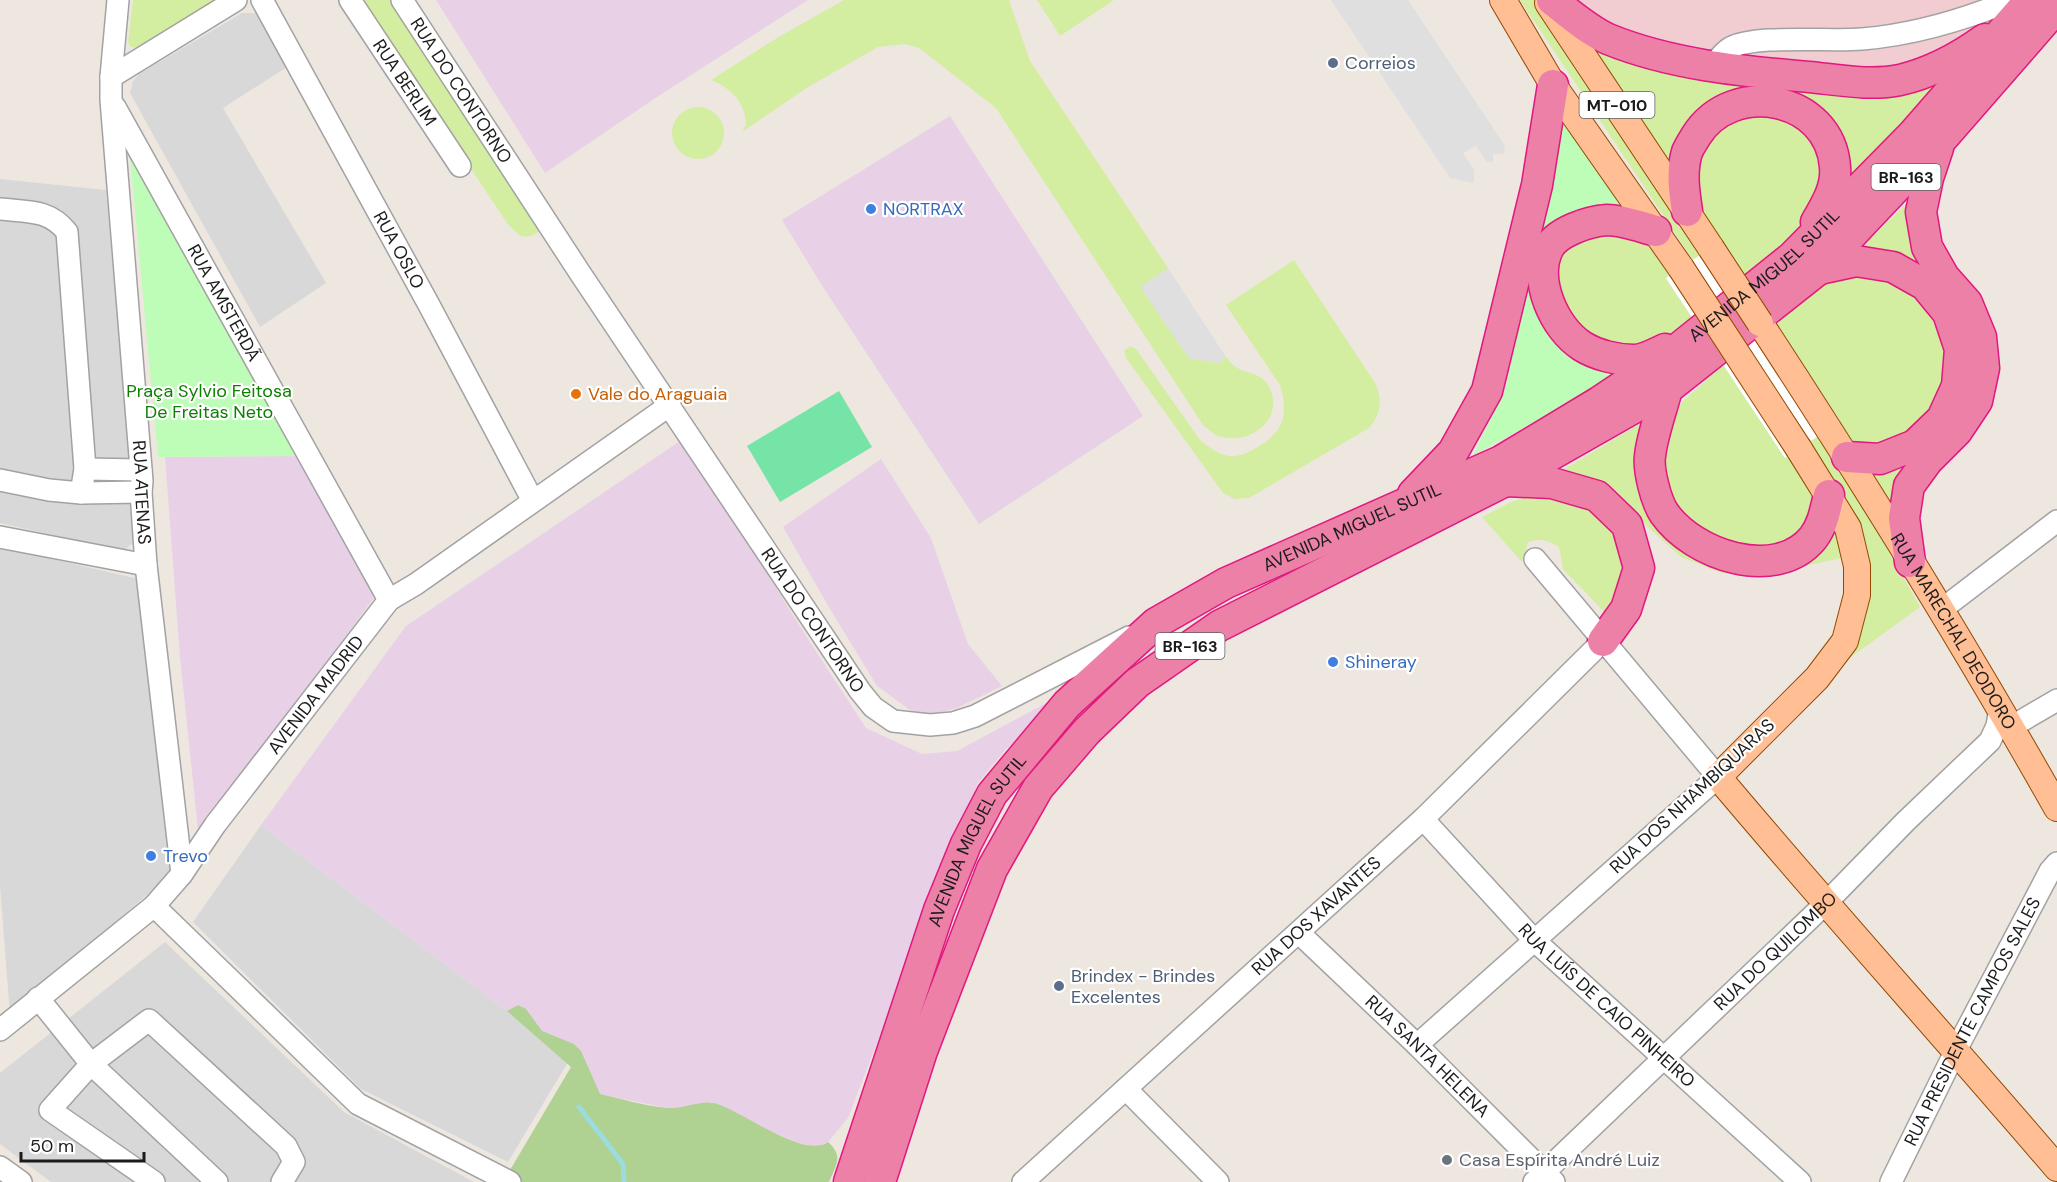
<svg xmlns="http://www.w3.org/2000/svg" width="2057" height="1182" font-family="'DM Sans',sans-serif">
<rect width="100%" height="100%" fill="#eee7e0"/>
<!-- residential -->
<path fill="#d9d8d8" d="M 242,13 L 255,13 L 287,67 L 223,108 L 326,283 L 260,327 L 130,93 L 133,81 L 139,74 Z
M 0,179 L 106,190 L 137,535 L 134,542 L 123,551 L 0,523 Z
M 0,547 L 143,580 L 173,872 L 10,1015 L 0,886 Z
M 261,825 L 570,1059 L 508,1162 L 361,1089 L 193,922 Z
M 165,942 L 344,1112 L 474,1182 L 51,1182 L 0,1144 L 0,1073 Z"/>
<!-- commercial -->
<path fill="#f1cdd2" d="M 1567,0 L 2017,0 L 1974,43 L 1884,75 L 1654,49 Z"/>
<!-- industrial -->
<path fill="#e8d1e7" d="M 436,0 L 808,0 L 654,99 L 545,173 Z
M 950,116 L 1143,416 L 979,524 L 821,284 L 782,220 Z
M 683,439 L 808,639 L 866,728 L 922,754 L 957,751 L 1052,700 L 1059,706 L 1007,748 L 978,783 L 848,1118 L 828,1142 L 817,1147 L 796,1142 L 769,1131 L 712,1102 L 681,1108 L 667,1108 L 599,1094 L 570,1059 L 261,825 L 406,626 Z
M 304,456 L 376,595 L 208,825 L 203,829 L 198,830 L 180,657 L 165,457 Z
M 881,459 L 931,538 L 968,644 L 1002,686 L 957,708 L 931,715 L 910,710 L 877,686 L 830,609 L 783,527 Z"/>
<!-- grass -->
<path fill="#d3eda1" d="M 133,0 L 218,0 L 138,48 L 130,47 L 128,41 Z
M 359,0 L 396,0 L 544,229 C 525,240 522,240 507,223 Z
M 844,0 L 1009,0 L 1030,61 L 1168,268 L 1141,287 L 1189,358 L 1218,363 L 1226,357 C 1229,360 1232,365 1236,367 C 1246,374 1260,372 1268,385 C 1287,418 1250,447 1218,436 C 1213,434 1208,429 1203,425 L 996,108 L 919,48 L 905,44 L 878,47 L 808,87 L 742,132 L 746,125 C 746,103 731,88 711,80 L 777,38 Z
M 1037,0 L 1114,0 L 1060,36 Z
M 1520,0 L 1534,0 L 1704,253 L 1693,260 Z
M 1580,32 L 1621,55 L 1944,81 L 1844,188 L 1844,160 L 1757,91 L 1670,176 Z
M672 133a26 26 0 1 1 52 0a26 26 0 1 1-52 0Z
M 1759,108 L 1809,125 L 1827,173 L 1808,224 L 1745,277 L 1698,214 L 1694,160 L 1709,133 Z
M 1912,198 L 1975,334 L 1899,528 L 1864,469 L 1917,453 L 1965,332 L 1857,252 Z
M 1609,230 L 1651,243 L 1673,274 L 1666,279 L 1693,319 L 1666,340 L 1638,351 L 1587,338 L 1556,296 L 1556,253 L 1571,240 Z
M 1294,260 L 1375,383 C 1383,399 1381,414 1369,428 L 1249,498 L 1235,499 L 1223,493 L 1126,358 L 1124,351 L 1130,346 L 1136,349 L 1200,440 C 1209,447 1217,454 1229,456 C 1239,457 1247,453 1256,448 C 1284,432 1289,415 1280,385 L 1226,305 Z
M 1837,276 L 1895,276 L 1939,314 L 1955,367 L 1931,419 L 1886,449 L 1858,446 L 1836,424 L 1840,421 L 1775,322 Z
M 1723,365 L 1785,458 L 1791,454 L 1816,501 L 1804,533 L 1769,550 L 1720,544 L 1672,507 L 1663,484 L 1667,427 L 1682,402 Z
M 1643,422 L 1645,489 L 1733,565 L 1833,519 L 1846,557 L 1763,575 L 1722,573 L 1681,557 L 1619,501 L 1561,471 Z
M 1819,436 L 1857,495 L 1920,607 L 1840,665 L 1868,596 L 1868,558 L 1862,531 L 1848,504 L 1808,443 Z
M 1537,494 L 1589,501 L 1630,544 L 1610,618 L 1563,569 L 1559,547 C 1548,540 1541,538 1528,542 L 1522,562 L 1482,517 L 1511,502 Z"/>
<!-- forest -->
<path fill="#afd191" d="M 518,1005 L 526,1009 L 542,1031 L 574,1044 L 581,1051 L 600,1094 C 622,1099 645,1106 668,1108 C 682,1109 702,1100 714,1103 C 740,1109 803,1160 828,1142 C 844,1156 836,1165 829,1182 L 503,1182 L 571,1067 L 507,1011 Z"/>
<!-- park -->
<path fill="#befdb7" d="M 1564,117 L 1630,213 L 1566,222 L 1537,288 L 1622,370 L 1548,415 L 1473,455 L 1505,390 Z
M 129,146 L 304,456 L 158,457 Z"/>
<!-- pitch -->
<path fill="#77e4a7" d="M 839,391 L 872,447 L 780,502 L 747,446 Z"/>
<!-- parking -->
<path fill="#dfdfdf" d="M 1331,0 L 1408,0 L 1505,146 L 1504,154 L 1493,154 L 1493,162 L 1487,162 L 1476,146 L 1463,153 L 1474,170 L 1474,183 L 1450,178 Z
M 1168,268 L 1226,357 L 1218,363 L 1189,358 L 1140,287 Z"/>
<!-- pier -->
<path fill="#fff" d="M 1721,241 L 1840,421 L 1785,458 L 1666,278 Z"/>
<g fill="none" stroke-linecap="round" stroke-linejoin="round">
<!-- stream -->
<path stroke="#9cdcdf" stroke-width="5" d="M 579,1107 L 623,1164 L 624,1182"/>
<!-- minor casing -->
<g stroke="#a2a2a2" stroke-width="24">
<g id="minor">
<path id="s1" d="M 118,0 L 111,77 L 111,100 L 142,481 L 141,492 L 146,565 L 182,874"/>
<path id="s2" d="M 262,0 L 429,305 L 533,501"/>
<path id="s3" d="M 350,0 L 460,166"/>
<path id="s4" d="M 402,0 L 580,273 L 860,691 L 873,707 L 893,721 L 930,725 L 953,723 L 975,716 L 1129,637"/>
<path d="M 1711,68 C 1716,62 1723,52 1730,48 C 1756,34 1829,42 1862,39 C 1911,35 1966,19 2012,0"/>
<path d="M 111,77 L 236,0"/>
<path id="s5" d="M 115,107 L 389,600"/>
<path d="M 0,209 C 27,212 49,209 67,232 L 85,469 L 81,493"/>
<path d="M 85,469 L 141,470"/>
<path d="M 0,480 L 49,490 L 81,493 L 141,492"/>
<path d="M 0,537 L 146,565"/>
<path d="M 1941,610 L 2057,521"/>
<path d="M 2011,727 L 2057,700"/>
<path id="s6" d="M 1423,819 L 1535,941 L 1800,1182"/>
<path d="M 154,906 L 358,1104 L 510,1182"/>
<path id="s7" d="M 1299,933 L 1417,1045 L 1554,1182"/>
<path d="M 38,998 L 91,1064 L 149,1020 L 286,1146 L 294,1162 L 282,1182"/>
<path id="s8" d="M 0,1030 L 154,906 L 182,874 L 215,825 L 389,600 L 416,584 L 670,405"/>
<path d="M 1417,1045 L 1718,777 L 1535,559"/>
<path d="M 1126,1089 L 1218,1182"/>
<path d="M 0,1167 L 21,1182"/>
<path d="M 154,1182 L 50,1110 L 91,1064 L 217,1182"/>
<path id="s9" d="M 1023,1182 L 1423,819 L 1603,641"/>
<path id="s10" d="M 1534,1182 L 1825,904 L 1906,821 L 1990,741 L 1997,726 L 2000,708"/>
<path id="s11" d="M 1891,1182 L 1956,1050 L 2050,871 L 2057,863"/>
</g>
</g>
<!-- major casing -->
<g stroke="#934900" stroke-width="28">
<g id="major">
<path d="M 1503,0 L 1553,85 L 1681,268"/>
<path d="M 1548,3 L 1711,248"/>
<path id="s12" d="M 1760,323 C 1864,482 1964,643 2057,808"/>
<path d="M 1799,449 L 1848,528 L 1857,566 L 1857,595 L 1845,641 L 1817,678 L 1718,777 C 1829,909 1945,1037 2057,1168"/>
</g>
</g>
<!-- highway casing -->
<g stroke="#e2177f" stroke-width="33">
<g id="highway">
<path d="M 1552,0 C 1570,14 1588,30 1608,39 C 1672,65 1741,71 1809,77 C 1839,80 1870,86 1900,80 C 1930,73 1960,57 1985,39"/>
<path d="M 1687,211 C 1684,191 1681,172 1687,152 C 1689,147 1693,141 1696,136 C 1732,78 1830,96 1835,167 C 1837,187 1826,205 1816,222"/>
<path d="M 1656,231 C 1641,227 1623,220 1607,220 C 1589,221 1556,232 1548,249 C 1533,280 1554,328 1582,346 C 1596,355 1617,360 1634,360 C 1644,360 1656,353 1665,349"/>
<path d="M 1819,269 L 1856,261 L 1893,267 L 1925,285 L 1948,313 L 1960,349 L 1957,386 L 1942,419 L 1915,445 L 1880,459 L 1847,457"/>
<path d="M 1667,389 C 1662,409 1652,436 1650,456 C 1648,470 1656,501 1664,513 C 1693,555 1776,583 1813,538 C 1823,525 1825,511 1829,495"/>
<path d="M 1505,481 L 1552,483 L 1597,496 L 1627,525 L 1639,568 L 1626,609 L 1603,641"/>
<path d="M 1413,494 L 1453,452 L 1487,391 L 1537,185 L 1553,85"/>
<path d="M 1910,562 L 1904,518 L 1909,486 L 1928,460 L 1957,431 L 1977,401 L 1984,368 L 1981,337 L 1967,303 L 1944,277 L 1927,247 L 1921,212 L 1928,178 L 1938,148"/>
<path id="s13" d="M 849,1182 L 939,910 L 966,844 L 992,794 L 1067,704 L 1156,623 L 1226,583 L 1501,461 L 1599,402 L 1675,351 L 1792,257 L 1912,135 L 2030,0"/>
<path d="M 880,1182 L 922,1051 L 992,869 L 1038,788 L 1087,731 L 1137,683 L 1219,626 L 1505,481 L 1667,389 L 1819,269 L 1941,140 L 2057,7"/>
</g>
</g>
<!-- minor -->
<use href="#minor" stroke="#fff" stroke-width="21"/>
<!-- major -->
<use href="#major" stroke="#ffbe94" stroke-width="26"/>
<!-- highway -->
<use href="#highway" stroke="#ec80a7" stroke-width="30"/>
<!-- major-bridge casing -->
<g stroke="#934900" stroke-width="28" stroke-linecap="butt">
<path id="major-bridge" d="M 1711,248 L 1760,323
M 1681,268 L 1799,449"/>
</g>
<!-- major-bridge -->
<use href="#major-bridge" stroke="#ffbe94" stroke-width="26"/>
</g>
<!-- markers -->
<g fill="#5c6f8a" stroke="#fff" stroke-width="2">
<circle cx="1333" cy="63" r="6"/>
<circle cx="1059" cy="986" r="6"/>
</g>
<g fill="#3f7fe0" stroke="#fff" stroke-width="2">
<circle cx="871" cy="209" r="6"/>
<circle cx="1333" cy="662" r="6"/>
<circle cx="151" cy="856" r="6"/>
</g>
<circle fill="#e8710a" stroke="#fff" stroke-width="2" cx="576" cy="394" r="6"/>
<circle fill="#6b7280" stroke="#fff" stroke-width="2" cx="1447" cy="1160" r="6"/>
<g text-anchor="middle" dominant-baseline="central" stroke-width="4.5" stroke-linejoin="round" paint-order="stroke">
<!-- shield labels -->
<g fill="#fff" stroke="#5f5f5f" stroke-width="1.5">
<rect x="1579.5" y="92" width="75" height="26" rx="4.5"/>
<rect x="1871.5" y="164" width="69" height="26" rx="4.5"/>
<rect x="1155.5" y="633" width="69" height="26" rx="4.5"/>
</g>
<g font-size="16" font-weight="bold" fill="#1b1b1b">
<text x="1617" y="105">MT-010</text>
<text x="1906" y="177">BR-163</text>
<text x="1190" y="646">BR-163</text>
</g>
<!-- service labels -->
<g font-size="18" fill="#4e5e75" stroke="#fff" text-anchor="start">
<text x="1345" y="63">Correios</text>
<text x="1071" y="976">Brindex - Brindes<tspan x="1071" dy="21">Excelentes</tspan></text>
</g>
<!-- street labels -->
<g font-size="18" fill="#1b1b1b" stroke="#fff">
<text stroke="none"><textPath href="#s3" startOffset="99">RUA BERLIM</textPath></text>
<text stroke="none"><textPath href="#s4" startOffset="108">RUA DO CONTORNO</textPath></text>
<text stroke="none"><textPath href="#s2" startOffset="285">RUA OSLO</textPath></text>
<text stroke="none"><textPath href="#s13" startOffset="1356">AVENIDA MIGUEL SUTIL</textPath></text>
<text stroke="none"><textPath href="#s5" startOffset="224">RUA AMSTERDÃ</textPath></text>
<text stroke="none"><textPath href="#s1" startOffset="494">RUA ATENAS</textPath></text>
<text stroke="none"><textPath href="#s13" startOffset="870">AVENIDA MIGUEL SUTIL</textPath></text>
<text stroke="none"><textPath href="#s4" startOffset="744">RUA DO CONTORNO</textPath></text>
<text stroke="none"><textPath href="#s12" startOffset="364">RUA MARECHAL DEODORO</textPath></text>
<text stroke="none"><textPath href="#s8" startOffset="464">AVENIDA MADRID</textPath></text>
<text transform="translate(1692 796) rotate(-43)">RUA DOS NHAMBIQUARAS</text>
<text stroke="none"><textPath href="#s13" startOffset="366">AVENIDA MIGUEL SUTIL</textPath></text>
<text stroke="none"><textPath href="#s9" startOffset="396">RUA DOS XAVANTES</textPath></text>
<text stroke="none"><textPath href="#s10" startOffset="334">RUA DO QUILOMBO</textPath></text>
<text stroke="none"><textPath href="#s6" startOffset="262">RUA LUÍS DE CAIO PINHEIRO</textPath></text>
<text stroke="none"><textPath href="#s11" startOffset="180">RUA PRESIDENTE CAMPOS SALES</textPath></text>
<text stroke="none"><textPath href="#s7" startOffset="178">RUA SANTA HELENA</textPath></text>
</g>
<!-- shop labels -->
<g font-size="18" fill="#366cbe" stroke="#fff" text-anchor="start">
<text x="883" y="209">NORTRAX</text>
<text x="1345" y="662">Shineray</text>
<text x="163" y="856">Trevo</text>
</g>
<!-- park labels -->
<g font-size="18" fill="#0e7f03" stroke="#fff">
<text x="209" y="391">Praça Sylvio Feitosa<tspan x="209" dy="21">De Freitas Neto</tspan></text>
</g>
<!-- food labels -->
<g font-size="18" fill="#c56008" stroke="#fff" text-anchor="start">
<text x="588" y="394">Vale do Araguaia</text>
</g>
<!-- worship labels -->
<g font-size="18" fill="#5b616d" stroke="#fff" text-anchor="start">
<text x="1459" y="1160">Casa Espírita André Luiz</text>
</g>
</g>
<!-- scale -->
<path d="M21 1152v9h123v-9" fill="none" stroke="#1b1b1b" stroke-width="3"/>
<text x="30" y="1152" font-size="18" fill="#1b1b1b" stroke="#ffffff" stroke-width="4.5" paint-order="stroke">50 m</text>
</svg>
